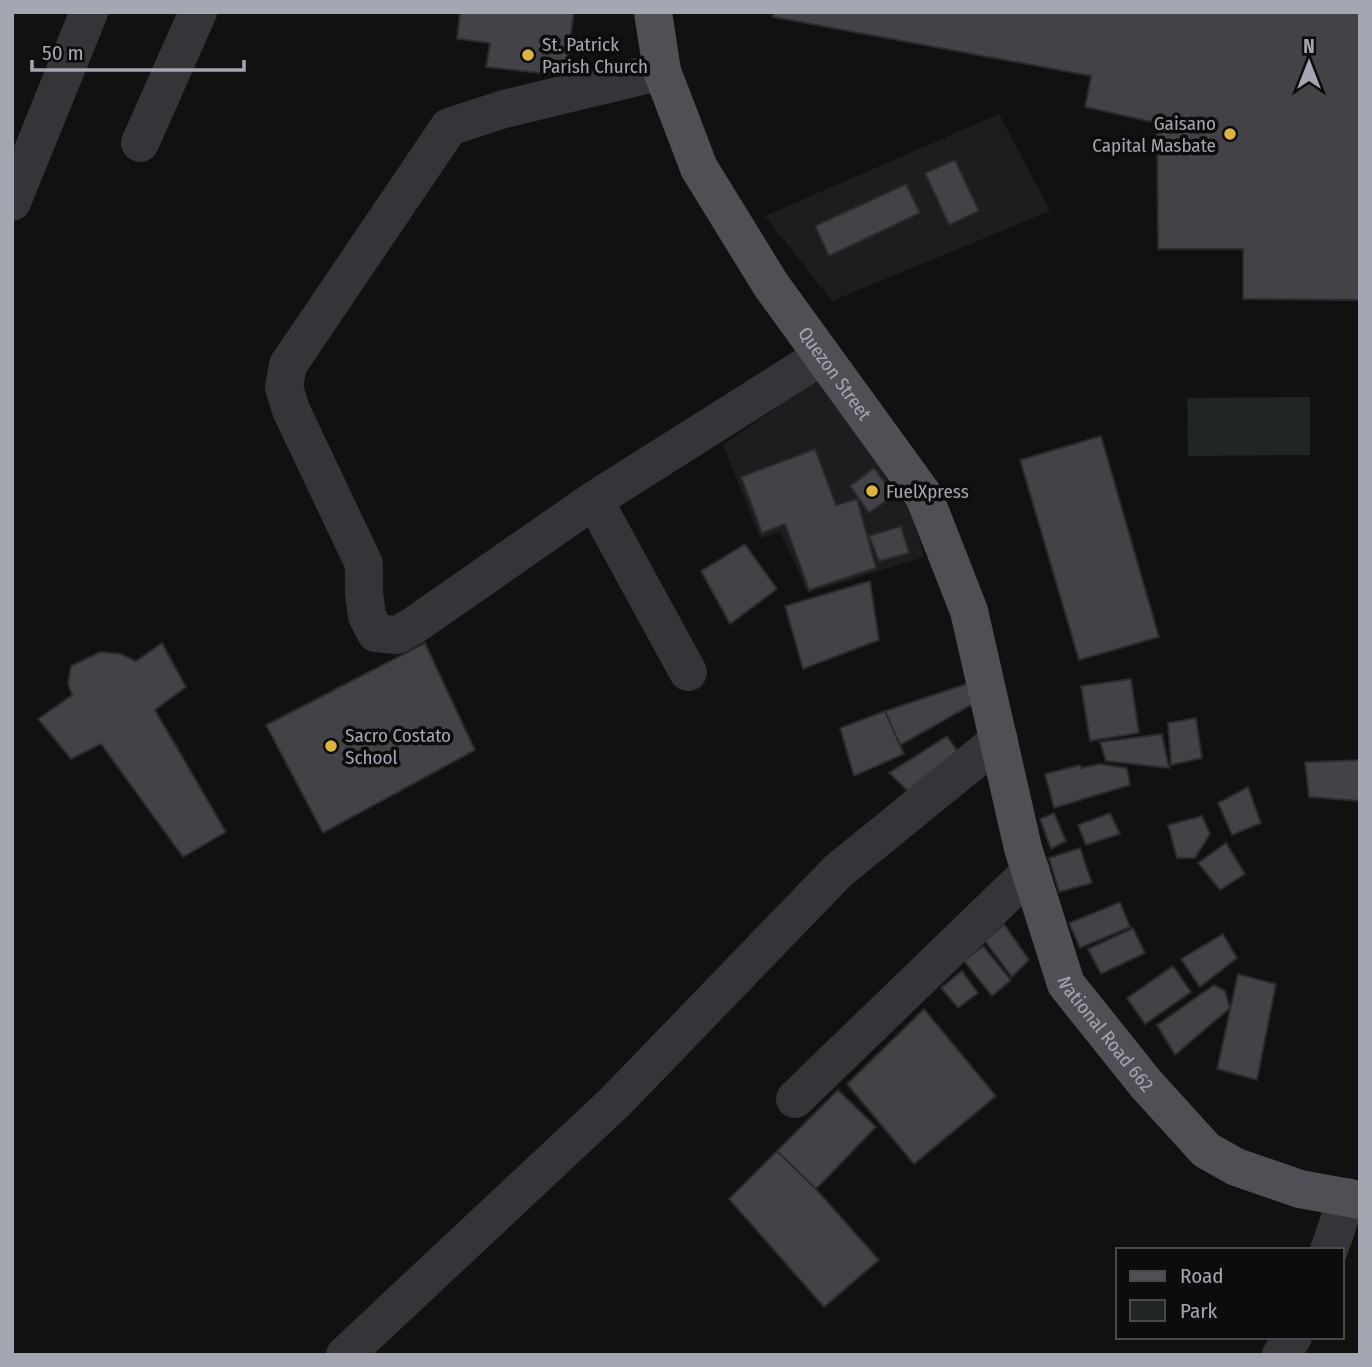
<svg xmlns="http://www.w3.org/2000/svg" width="1372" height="1367" font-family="'Fira Sans Condensed',sans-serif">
<rect width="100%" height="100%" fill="#111112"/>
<!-- built -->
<path fill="#1d1d1f" d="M 999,114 L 1050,211 L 832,301 L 765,216 Z
M 820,377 L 906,492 L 924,557 L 808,593 L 780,532 L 760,538 L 723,445 Z"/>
<!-- green -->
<path fill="#202621" d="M 1310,397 L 1310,455 L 1188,456 L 1187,398 Z"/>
<!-- building -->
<path fill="#434347" stroke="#2b2b2e" stroke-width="2" d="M 460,12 L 574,12 L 565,76 L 486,67 L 490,43 L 457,39 Z
M 774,12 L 1360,12 L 1360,300 L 1243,299 L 1243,249 L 1158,249 L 1157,123 L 1085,107 L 1091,76 L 773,17 Z
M 955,160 L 979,211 L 949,225 L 925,173 Z
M 906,184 L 920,213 L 829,256 L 815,226 Z
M 1101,436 L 1159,637 L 1079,660 L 1020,460 Z
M 815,449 L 836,505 L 857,499 L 876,568 L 809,590 L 785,524 L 762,533 L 741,477 Z
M 874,468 L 894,495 L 869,513 L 850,486 Z
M 901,526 L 909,553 L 879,561 L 869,536 Z
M 745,544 L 777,589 L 730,624 L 701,571 Z
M 870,581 L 879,640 L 803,669 L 785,606 Z
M 162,643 L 186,687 L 155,710 L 226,832 L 183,857 L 101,744 L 71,759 L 38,719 L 72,695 L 68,683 L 71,666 L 100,652 L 121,654 L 136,661 Z
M 425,643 L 475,750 L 323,833 L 266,725 Z
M 1131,679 L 1139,733 L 1090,741 L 1081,686 Z
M 969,683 L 978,701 L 900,745 L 885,711 Z
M 885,711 L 904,754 L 854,776 L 840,728 Z
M 1196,718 L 1202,758 L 1171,765 L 1168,723 Z
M 1162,734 L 1169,768 L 1106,761 L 1100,742 Z
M 947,736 L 965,762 L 916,799 L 889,773 Z
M 1360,760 L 1360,801 L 1309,797 L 1305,762 Z
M 1100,764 L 1127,768 L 1130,785 L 1054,808 L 1045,774 L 1080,765 L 1081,768 Z
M 1248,787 L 1261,823 L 1232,835 L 1218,803 Z
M 1054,813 L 1066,841 L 1051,849 L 1040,819 Z
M 1110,813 L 1120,834 L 1086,845 L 1078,825 Z
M 1202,816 L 1210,834 L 1195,858 L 1177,858 L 1168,825 Z
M 1226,843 L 1245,874 L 1220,890 L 1198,863 Z
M 1080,848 L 1092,883 L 1059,892 L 1049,858 Z
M 1120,902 L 1130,927 L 1080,948 L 1069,923 Z
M 1004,924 L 1029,960 L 1012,977 L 985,941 Z
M 1133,928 L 1145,953 L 1101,974 L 1088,949 Z
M 1223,934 L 1237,958 L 1200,987 L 1181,959 Z
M 983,946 L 1011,980 L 992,996 L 964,961 Z
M 1173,966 L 1191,992 L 1145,1024 L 1127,998 Z
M 962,971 L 978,993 L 958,1008 L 941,988 Z
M 1238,974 L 1276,984 L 1257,1080 L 1217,1069 Z
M 1214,985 L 1225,991 L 1230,1008 L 1175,1055 L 1157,1025 Z
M 924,1009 L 996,1096 L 914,1164 L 847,1084 Z
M 838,1090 L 876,1127 L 816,1189 L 777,1151 Z
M 777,1151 L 816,1189 L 879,1260 L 824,1307 L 729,1199 Z"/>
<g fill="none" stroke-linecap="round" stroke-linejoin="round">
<!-- minor -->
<path stroke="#343539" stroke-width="38" d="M 662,71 L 504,109 L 449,127 L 288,365 L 284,387 L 291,410 L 364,564 L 364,593 L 367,616 L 376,633 L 397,635 L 413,626 L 594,500 L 822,356
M 140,143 L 198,12
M 12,202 L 89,12
M 594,500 L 688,672
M 795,1099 L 1031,871
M 1329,1250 L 1347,1197
M 345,1355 L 615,1102 L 838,871 L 999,740
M 1281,1355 L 1293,1337"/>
<!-- major -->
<path stroke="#4f5055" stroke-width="38" id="s1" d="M 653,12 L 662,71 L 699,168 L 771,285 L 924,496 L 969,611 L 1023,848 L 1066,984 L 1146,1084 L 1206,1150 L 1236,1167 L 1300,1189 L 1360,1200"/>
</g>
<!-- markers -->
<g fill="#dcb53f" stroke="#0c0c0d" stroke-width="2.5">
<circle cx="528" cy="55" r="7"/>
<circle cx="1230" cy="134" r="7"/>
<circle cx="872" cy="491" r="7"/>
<circle cx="331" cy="746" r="7"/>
</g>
<g text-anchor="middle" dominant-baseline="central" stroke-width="7" stroke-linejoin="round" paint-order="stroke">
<!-- poi labels -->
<g font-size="19" fill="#a4a7b1" stroke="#0c0c0d" text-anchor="start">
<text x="542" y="44">St. Patrick<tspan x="542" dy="22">Parish Church</tspan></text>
<text x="1216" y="123" text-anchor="end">Gaisano<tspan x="1216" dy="22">Capital Masbate</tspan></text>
<text x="886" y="491">FuelXpress</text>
<text x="345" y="735">Sacro Costato<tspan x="345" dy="22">School</tspan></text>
</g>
<!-- street labels -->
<g font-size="19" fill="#a4a7b1" stroke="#0c0c0d">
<text stroke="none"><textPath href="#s1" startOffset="410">Quezon Street</textPath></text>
<text stroke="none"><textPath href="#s1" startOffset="1134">National Road 662</textPath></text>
</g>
</g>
<!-- border -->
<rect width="1372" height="1367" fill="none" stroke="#a4a7b1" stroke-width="28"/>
<!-- legend -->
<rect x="1116" y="1248" width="228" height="91" fill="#0c0c0d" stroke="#494a4f" stroke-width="2"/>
<rect x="1130" y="1271" width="35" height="10" fill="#4f5055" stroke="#494a4f" stroke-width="2"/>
<text x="1180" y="1283" font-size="21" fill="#a4a7b1">Road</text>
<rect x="1130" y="1300" width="35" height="21" fill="#202621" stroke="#494a4f" stroke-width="2"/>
<text x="1180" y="1318" font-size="21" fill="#a4a7b1">Park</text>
<!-- north arrow -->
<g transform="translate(1309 63)" stroke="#0c0c0d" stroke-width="5" paint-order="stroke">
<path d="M0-5L12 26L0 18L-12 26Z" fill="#a4a7b1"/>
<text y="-10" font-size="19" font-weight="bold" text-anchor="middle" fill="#a4a7b1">N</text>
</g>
<!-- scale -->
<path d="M32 60v10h212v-10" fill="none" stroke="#a4a7b1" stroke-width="3.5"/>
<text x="42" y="60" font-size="21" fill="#a4a7b1" stroke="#0c0c0d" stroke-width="5" paint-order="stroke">50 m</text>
</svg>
